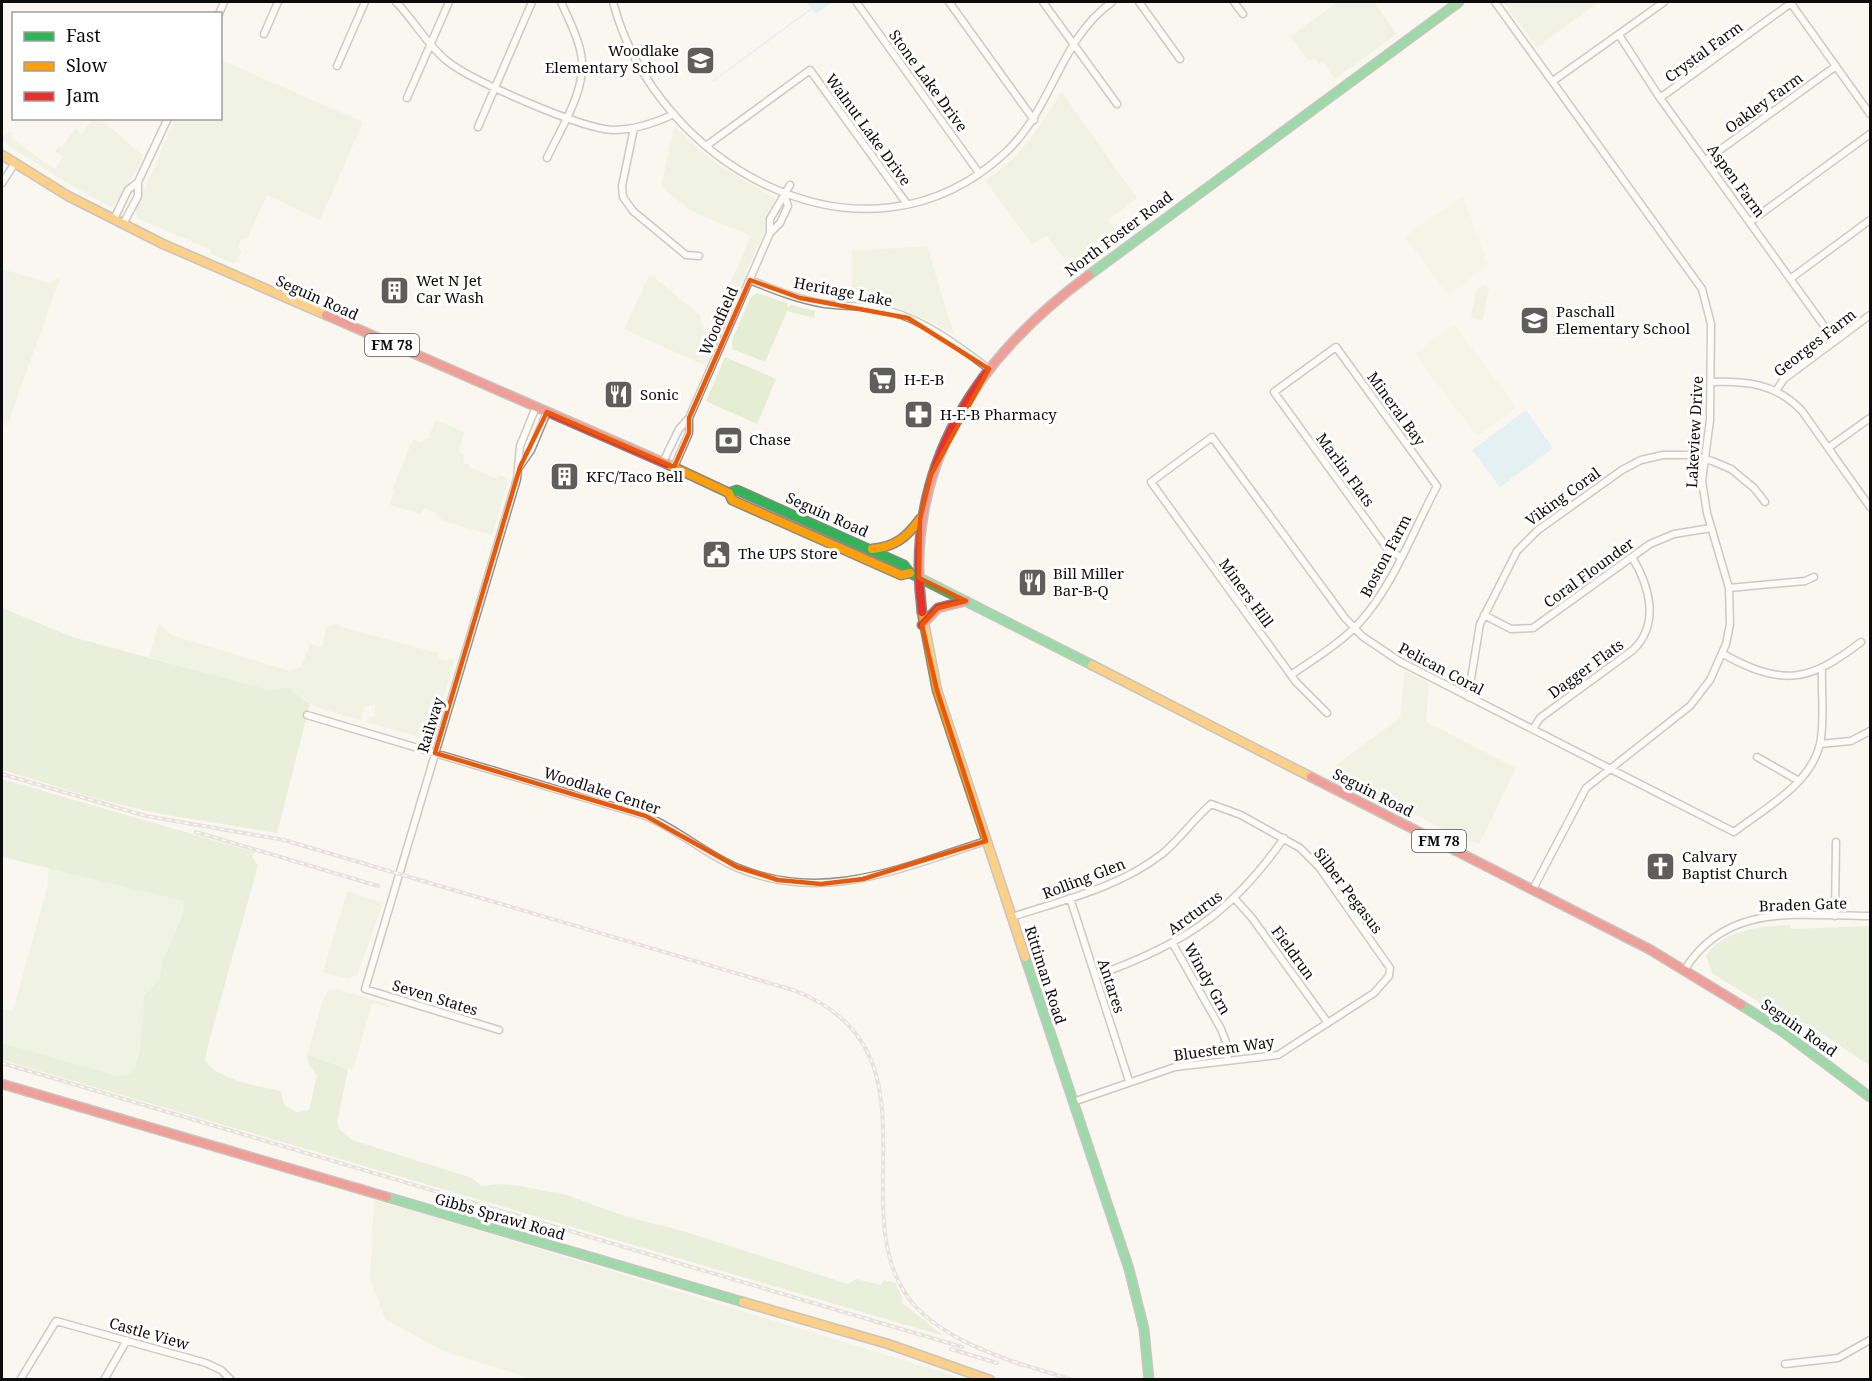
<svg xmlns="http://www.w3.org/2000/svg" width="1872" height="1381" viewBox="0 0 1872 1381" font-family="'Noto Serif',serif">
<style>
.green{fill:#e5edd2}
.forest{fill:#d6e4c0}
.pitch{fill:#edf2db}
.water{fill:#c9e7f1}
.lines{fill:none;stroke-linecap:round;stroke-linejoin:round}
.stream{stroke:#c9e7f1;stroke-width:1.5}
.street-casing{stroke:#93928f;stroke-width:9}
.fast-casing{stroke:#898885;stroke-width:11}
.slow-casing{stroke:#898885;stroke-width:11}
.jam-casing{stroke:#898885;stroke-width:11}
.street{stroke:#fefefd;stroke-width:6}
.fast{stroke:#30b455;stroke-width:8}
.slow{stroke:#ff9f0a;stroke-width:8}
.jam{stroke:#e5322d;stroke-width:8}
.rail-casing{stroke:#d4c6c6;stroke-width:4}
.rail{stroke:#fff;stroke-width:1.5;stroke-dasharray:4.5;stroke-linecap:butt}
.marked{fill:none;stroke:#e8590c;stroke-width:4.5;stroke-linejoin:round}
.labels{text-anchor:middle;stroke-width:6;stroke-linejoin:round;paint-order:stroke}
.shield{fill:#fff;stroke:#555;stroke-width:1.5}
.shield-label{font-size:14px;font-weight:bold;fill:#0c0c0c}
.poi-label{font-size:15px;fill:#0c0c0c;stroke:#fff;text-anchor:start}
.street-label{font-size:15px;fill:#0c0c0c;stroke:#fff}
</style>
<rect width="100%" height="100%" fill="#f9f7f0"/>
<path class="green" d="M1338 2H1374L1397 34 1335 79 1323 61 1319 64 1314 58 1309 61 1290 36Z
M1503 2H1599L1537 47Z
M221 60 363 122 320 220 267 195 247 239 241 240 238 248 242 251 237 262 233 263 211 254V250L137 218 135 210 175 119 220 118Z
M1061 91 1137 198 1108 220 1122 236 1073 270 1046 235 1032 245 985 180C1019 160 1042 125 1061 91Z
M93 119H101L142 155 141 161 121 197 111 207 67 183 5 143 2 138 7 132 13 133 11 138 55 169 63 157 55 151 58 147H62L75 128 81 134Z
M674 126 711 160 775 199 765 220V230L719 333 712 324 751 236 691 211 661 187Z
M927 246 954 335C922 315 890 303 852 299V251Z
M2 269 50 283 61 276 6 428 2 418Z
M650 274 700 315C701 326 706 338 715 343L706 366 624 329Z
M1483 284 1489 288 1483 319 1479 321 1471 317 1476 291Z
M757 293 787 303 788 308 790 305 815 311 814 318 787 311 765 362 732 349V340L751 297Z
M725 357 776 379 757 424 706 401Z
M436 420 464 432 459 452 464 454 463 462 467 464 469 461V467L497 479 499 475 507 478V485L492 535 443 521 435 513 425 508 420 514 390 505 394 492 392 490 413 439 419 442 428 438Z
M159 623 171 635 290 671 301 667 310 644 322 647 327 627 335 623 345 628 438 653V658L447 661 450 658 455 659 433 733 423 738 366 722 369 717 375 716V703L364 708 362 721 316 707 288 687 269 691 149 657Z
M1405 671 1429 683 1426 722 1516 768 1479 844 1452 834 1334 771 1336 765 1400 718Z
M49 868 184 900 182 916 163 960 159 980 144 995C141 1023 145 1049 131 1074L117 1076 2 1043V1009L13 1011 47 888Z
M347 891 383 903 357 975 348 979 323 972Z
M337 989 391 1005 390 1007 372 1003 353 1070 307 1055 324 997 329 990Z
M374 1200 418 1212 965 1379H533L443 1351 385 1319 370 1278Z"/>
<path class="forest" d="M2 608 72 637 269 690 288 687 310 704 277 833 161 814 97 799 2 770Z
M2 779 254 852 252 857 258 865 208 1045 205 1060C215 1079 261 1087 281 1091L284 1105 296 1112 309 1110 317 1075 309 1065 307 1055 348 1069 337 1122 340 1130 352 1140 472 1178 481 1186 499 1184 520 1186 567 1195 624 1216 683 1231 848 1284 856 1279 881 1285 884 1280 895 1283 902 1297V1303L944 1336 2 1060V1043L117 1076 131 1074C145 1049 141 1023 144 995L159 980 163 960 182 916 184 901 2 857Z
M1790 925 1791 929 1870 926V1066L1808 1024 1792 1023 1712 973 1706 956C1722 930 1763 926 1790 925Z"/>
<path class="pitch" d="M1463 196 1488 265 1448 295 1405 237Z
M1454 324 1516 407 1477 436 1415 354Z"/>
<path class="water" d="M809 2H833L816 14 807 3Z
M1526 410 1553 448 1500 487 1472 450Z"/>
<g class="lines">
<path class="stream" d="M713 81 811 9"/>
<defs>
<path id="street" d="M396 2C414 20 426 44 447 61 472 81 580 128 612 130 634 130 655 123 674 114
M613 2C656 166 865 284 1006 152 1053 108 1059 40 1112 2
M949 2 1034 120
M1043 2 1117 104
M1139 2 1180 59
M1234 2 1243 14
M1495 2 1702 289 1711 324 1710 420 1702 481 1707 513 1729 588 1730 624 1726 644 1710 680 1690 706 1586 788 1533 889
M1790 2 1870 114
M857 3 979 173
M219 14 224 2
M264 34 278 2
M1619 35 1660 98 1835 341
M337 66 365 2
M1553 81 1664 2
M407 98 449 2
M1660 98 1791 3
M478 127 532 2
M634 128 622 186 623 197 633 211 686 255 699 256
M706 146 810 70 907 204
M547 158C561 128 588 88 581 54 578 36 568 18 561 2
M1706 160 1836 66
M2 183 15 163
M114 219 128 190 138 182 168 118
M1751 221 1870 134
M123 224 138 196V182
M770 233V219L790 185
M1790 279 1870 220
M750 280C774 290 799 300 825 304 846 307 868 305 889 311 928 322 958 346 989 369
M1711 382C1746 381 1776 383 1802 411L1870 507
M1776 391 1784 379 1870 315
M1828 448 1870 418
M663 462 679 429 689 418 770 233 780 223 788 206 785 197
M520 466 531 450 547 412
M674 467 689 433V419
M1729 588 1805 581 1814 577
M1484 615 1511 629 1533 628 1650 544 1674 534 1711 528
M1723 654C1783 687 1809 682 1861 642
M1291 675C1314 659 1341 643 1360 622 1393 586 1414 529 1437 486L1336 347 1274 392 1387 548 1400 557
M1468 697 1480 624 1517 551 1538 530 1622 470 1641 460 1663 455H1689L1712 461 1731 469 1754 488 1765 502
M1327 713 1296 682 1151 482 1212 437 1345 618 1362 636 1399 661 1734 832C1765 808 1810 785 1820 744 1825 721 1821 694 1822 670
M307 715 646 816C679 830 705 854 738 868 825 904 903 867 986 841
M1533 729 1540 718 1633 650C1660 624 1650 587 1632 557
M1820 744 1851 741 1870 731
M1757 757 1799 781
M1070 898 1129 1081
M1235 899 1252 918 1328 1023
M1835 916 1836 842
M1012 917C1063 900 1118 888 1162 854 1180 839 1193 820 1211 804L1241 815 1300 848 1319 867 1390 968 1389 976 1374 993 1278 1055 1175 1067 1073 1102
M1173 944 1221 1029 1226 1042 1228 1061
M1685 969C1728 901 1800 916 1870 916
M1095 976C1182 945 1231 914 1284 838
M499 1030 365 989 517 479 520 446 536 407
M1785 1364 1838 1358 1870 1340
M20 1380 56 1321 206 1363 221 1370 231 1380
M104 1380 127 1340"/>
<path id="fast" d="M1089 275 1459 2
M729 493 737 490 904 565 910 573 1092 665
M1025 957 1129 1269 1144 1329 1149 1380
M1741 1005 1779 1029 1870 1097
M387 1197 743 1302"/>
<path id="slow" d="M2 155 68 196 163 244 326 315
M667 464 729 493 732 500 901 575 910 573
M872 549C895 547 907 537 920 519
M922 612 937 690 1025 957
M1092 665 1311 777
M743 1302 888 1344 990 1380"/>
<path id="jam" d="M326 315 667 464
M922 612C903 467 976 358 1089 275
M922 625 938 608 966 601
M1311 777 1649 949 1741 1005
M2 1084 387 1197"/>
</defs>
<use href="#street" class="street-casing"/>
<use href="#fast" class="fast-casing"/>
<use href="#slow" class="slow-casing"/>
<use href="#jam" class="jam-casing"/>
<use href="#street" class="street"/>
<use href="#fast" class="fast"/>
<use href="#slow" class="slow"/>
<use href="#jam" class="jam"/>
<defs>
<path id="rail" d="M2 774 146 816 284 840 793 990C951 1050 835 1216 915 1306 943 1336 984 1351 1022 1365
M196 832 378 886
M2 1063 962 1347
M951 1349 997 1363
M1014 1362 1073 1380"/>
</defs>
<use href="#rail" class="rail-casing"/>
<use href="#rail" class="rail"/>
</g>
<path d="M0 0H1872V1381H0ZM750 280 800 298 908 318 989 369 931 475 920 519 919 578 966 601 938 608 922 625 937 690 986 841 863 879 821 884 778 880 737 867 646 816 435 753 520 467 547 412 674 467 689 433V418Z" fill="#f9f7f0" fill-opacity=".55" fill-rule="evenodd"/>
<path class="marked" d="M750 280 800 298 908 318 989 369 931 475 920 519 919 578 966 601 938 608 922 625 937 690 986 841 863 879 821 884 778 880 737 867 646 816 435 753 520 467 547 412 674 467 689 433V418Z"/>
<defs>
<symbol id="school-square" viewBox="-11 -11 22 22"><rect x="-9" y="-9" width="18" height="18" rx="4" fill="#5f5e5c" stroke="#fff"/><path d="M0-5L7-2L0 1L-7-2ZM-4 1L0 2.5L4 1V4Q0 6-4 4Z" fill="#fff"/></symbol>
<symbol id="building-square" viewBox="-11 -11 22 22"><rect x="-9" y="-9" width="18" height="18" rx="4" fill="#5f5e5c" stroke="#fff"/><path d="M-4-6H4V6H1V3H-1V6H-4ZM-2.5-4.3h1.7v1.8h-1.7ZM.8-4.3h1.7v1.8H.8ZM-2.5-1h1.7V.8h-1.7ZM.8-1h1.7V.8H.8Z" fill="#fff"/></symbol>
<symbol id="supermarket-square" viewBox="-11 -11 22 22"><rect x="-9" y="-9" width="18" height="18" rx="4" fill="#5f5e5c" stroke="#fff"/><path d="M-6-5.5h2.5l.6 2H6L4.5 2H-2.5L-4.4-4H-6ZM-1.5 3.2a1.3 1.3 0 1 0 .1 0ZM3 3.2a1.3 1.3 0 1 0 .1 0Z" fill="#fff"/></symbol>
<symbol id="restaurant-square" viewBox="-11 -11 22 22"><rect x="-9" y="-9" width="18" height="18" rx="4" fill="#5f5e5c" stroke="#fff"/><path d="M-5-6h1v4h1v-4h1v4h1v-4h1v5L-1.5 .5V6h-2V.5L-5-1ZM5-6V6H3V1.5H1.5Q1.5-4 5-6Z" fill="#fff"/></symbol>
<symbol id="pharmacy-square" viewBox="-11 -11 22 22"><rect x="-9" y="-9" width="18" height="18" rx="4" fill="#5f5e5c" stroke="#fff"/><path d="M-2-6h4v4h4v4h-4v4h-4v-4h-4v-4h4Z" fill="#fff"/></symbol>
<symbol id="bank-square" viewBox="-11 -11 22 22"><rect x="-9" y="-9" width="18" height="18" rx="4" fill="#5f5e5c" stroke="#fff"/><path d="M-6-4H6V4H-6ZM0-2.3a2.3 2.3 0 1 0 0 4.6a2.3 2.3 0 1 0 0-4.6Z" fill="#fff"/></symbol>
<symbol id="civic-square" viewBox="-11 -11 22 22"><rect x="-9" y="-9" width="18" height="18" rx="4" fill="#5f5e5c" stroke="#fff"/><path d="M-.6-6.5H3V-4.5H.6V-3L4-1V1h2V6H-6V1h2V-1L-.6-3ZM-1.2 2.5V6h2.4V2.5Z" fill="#fff"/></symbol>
<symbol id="church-square" viewBox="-11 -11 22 22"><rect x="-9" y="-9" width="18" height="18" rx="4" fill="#5f5e5c" stroke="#fff"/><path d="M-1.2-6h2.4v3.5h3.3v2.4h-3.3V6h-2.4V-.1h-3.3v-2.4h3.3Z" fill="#fff"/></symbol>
</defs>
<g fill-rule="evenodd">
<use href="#school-square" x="684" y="44" width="33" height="33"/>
<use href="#building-square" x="378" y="274" width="33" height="33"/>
<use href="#school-square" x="1518" y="304" width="33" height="33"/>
<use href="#supermarket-square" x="866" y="364" width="33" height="33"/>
<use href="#restaurant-square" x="602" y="378" width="33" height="33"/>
<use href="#pharmacy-square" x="902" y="398" width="33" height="33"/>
<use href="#bank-square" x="712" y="424" width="33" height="33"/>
<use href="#building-square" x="548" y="460" width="33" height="33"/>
<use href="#civic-square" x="700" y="538" width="33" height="33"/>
<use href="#restaurant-square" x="1016" y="566" width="33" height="33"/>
<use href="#church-square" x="1644" y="850" width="33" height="33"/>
</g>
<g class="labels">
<g class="shield">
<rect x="365" y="334" width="54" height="22" rx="4.5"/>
<rect x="1412" y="830" width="54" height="22" rx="4.5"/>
</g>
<g class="shield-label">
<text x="392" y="350">FM 78</text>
<text x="1439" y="846">FM 78</text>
</g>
<g class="poi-label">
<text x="679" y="56" text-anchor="end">Woodlake<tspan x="679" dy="17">Elementary School</tspan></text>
<text x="416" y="286">Wet N Jet<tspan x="416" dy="17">Car Wash</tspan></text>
<text x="1556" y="317">Paschall<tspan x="1556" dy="17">Elementary School</tspan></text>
<text x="904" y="385">H-E-B</text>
<text x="640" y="400">Sonic</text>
<text x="940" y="420">H-E-B Pharmacy</text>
<text x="749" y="445">Chase</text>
<text x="586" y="482">KFC/Taco Bell</text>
<text x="738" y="559">The UPS Store</text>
<text x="1053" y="579">Bill Miller<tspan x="1053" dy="17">Bar-B-Q</tspan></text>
<text x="1682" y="862">Calvary<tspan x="1682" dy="17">Baptist Church</tspan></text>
</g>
<g class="street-label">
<text transform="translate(1704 52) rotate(-36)" y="5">Crystal Farm</text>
<text transform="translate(928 81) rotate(54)" y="5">Stone Lake Drive</text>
<text transform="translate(1764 103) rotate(-36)" y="5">Oakley Farm</text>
<text transform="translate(868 130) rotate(54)" y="5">Walnut Lake Drive</text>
<text transform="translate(1736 181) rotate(54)" y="5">Aspen Farm</text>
<text transform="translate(1119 234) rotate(-37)" y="5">North Foster Road</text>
<text transform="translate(843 292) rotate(11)" y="5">Heritage Lake</text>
<text transform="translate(317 298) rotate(24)" y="5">Seguin Road</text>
<text transform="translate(719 321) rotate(-66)" y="5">Woodfield</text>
<text transform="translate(1815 343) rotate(-38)" y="5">Georges Farm</text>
<text transform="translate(1396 409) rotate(54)" y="5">Mineral Bay</text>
<text transform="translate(1695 432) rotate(-87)" y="5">Lakeview Drive</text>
<text transform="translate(1345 470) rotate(54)" y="5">Marlin Flats</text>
<text transform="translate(1563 497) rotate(-36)" y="5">Viking Coral</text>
<text transform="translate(827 515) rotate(24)" y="5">Seguin Road</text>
<text transform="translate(1386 556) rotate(-62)" y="5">Boston Farm</text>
<text transform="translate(1589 573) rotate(-36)" y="5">Coral Flounder</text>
<text transform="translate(1246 593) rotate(54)" y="5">Miners Hill</text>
<text transform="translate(1441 669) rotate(28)" y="5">Pelican Coral</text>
<text transform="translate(1586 669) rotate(-36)" y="5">Dagger Flats</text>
<text transform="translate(431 725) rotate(-73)" y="5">Railway</text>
<text transform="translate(602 791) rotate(18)" y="5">Woodlake Center</text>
<text transform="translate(1373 793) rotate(27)" y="5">Seguin Road</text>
<text transform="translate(1084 879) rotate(-21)" y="5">Rolling Glen</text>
<text transform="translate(1348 891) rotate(53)" y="5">Silber Pegasus</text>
<text transform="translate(1803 905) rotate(-2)" y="5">Braden Gate</text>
<text transform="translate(1195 913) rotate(-36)" y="5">Arcturus</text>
<text transform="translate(1293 953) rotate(54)" y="5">Fieldrun</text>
<text transform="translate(1045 975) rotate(72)" y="5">Rittiman Road</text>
<text transform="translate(1207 979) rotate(61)" y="5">Windy Grn</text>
<text transform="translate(1111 986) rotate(72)" y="5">Antares</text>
<text transform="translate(435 998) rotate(17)" y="5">Seven States</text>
<text transform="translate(1799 1028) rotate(35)" y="5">Seguin Road</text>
<text transform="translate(1224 1049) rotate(-8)" y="5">Bluestem Way</text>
<text transform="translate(500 1217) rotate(16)" y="5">Gibbs Sprawl Road</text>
<text transform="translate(149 1334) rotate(16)" y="5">Castle View</text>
</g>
</g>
<rect width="1872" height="1381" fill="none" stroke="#0c0c0c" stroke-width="6"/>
<rect x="12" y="12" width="210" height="108" fill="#ffffff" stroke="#9e9e9e" stroke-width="1.5"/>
<rect x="24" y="32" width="30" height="9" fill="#30b455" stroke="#9e9e9e" stroke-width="1.5"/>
<text x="66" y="42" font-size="18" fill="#0c0c0c">Fast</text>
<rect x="24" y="62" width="30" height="9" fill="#ff9f0a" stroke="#9e9e9e" stroke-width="1.5"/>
<text x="66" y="72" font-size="18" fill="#0c0c0c">Slow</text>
<rect x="24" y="92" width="30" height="9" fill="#e5322d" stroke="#9e9e9e" stroke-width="1.5"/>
<text x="66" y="102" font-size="18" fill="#0c0c0c">Jam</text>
</svg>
